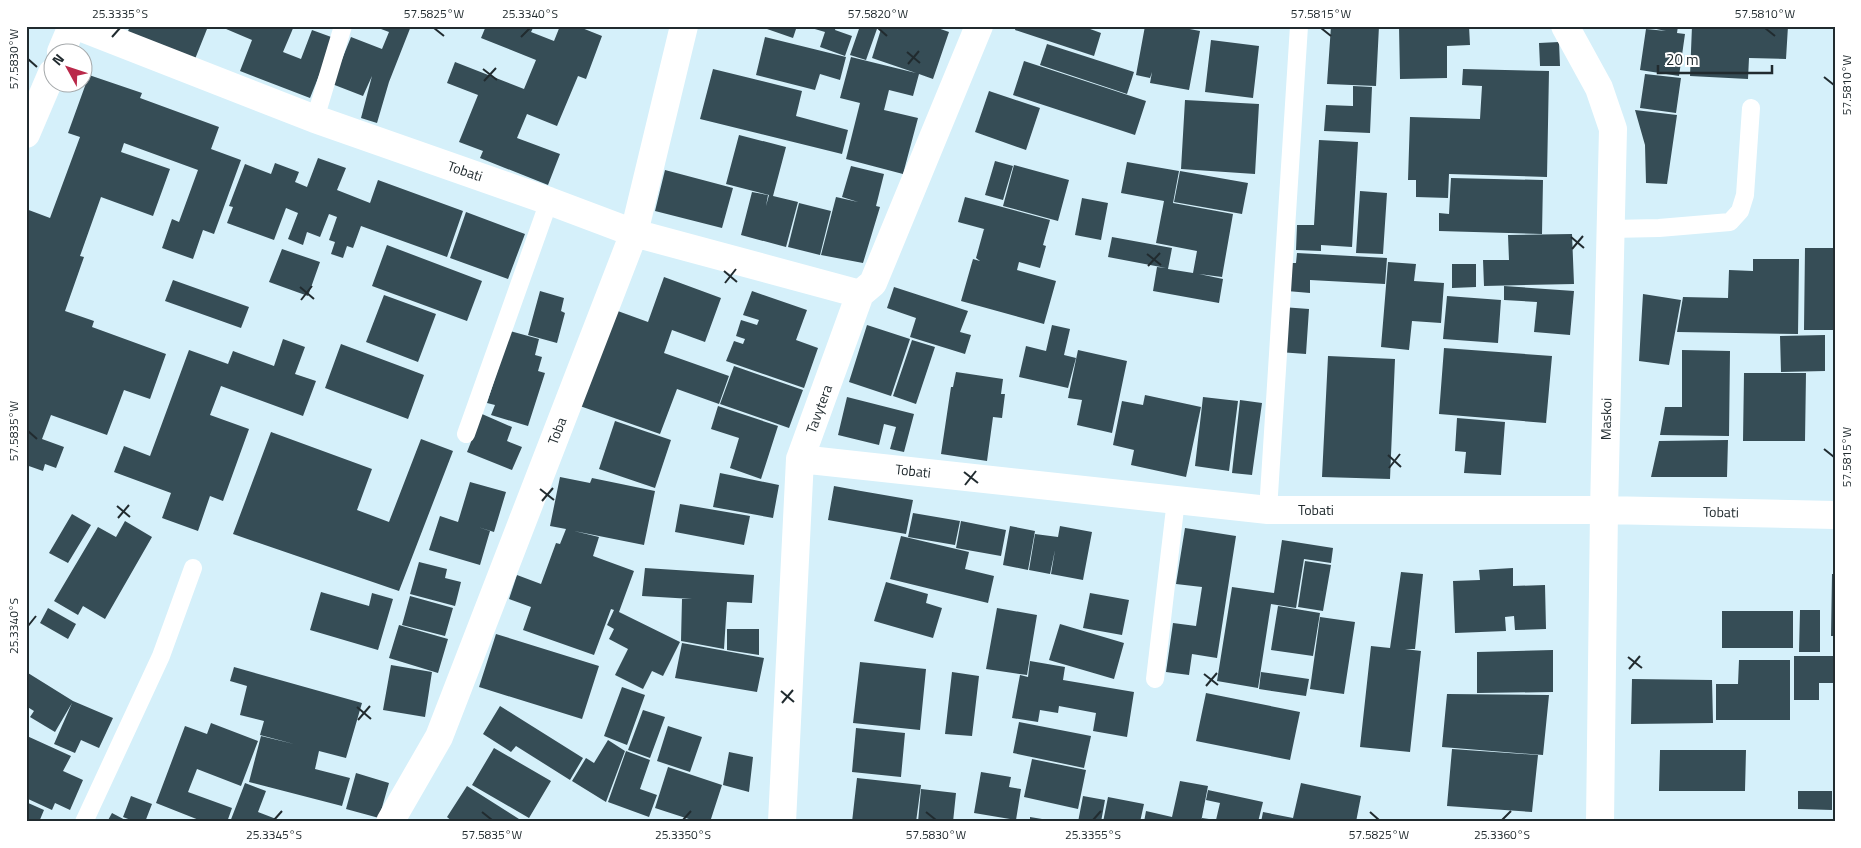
<svg xmlns="http://www.w3.org/2000/svg" width="1861" height="848" viewBox="0 0 1861 848" font-family="'Titillium Web',sans-serif">
<style>
.building{fill:#364d56}
.lines{fill:none;stroke-linecap:round;stroke-linejoin:round}
.lane{stroke:#fff;stroke-width:18}
.street{stroke:#fff;stroke-width:28}
.secondary{stroke:#fff;stroke-width:28}
.ticks{fill:none;stroke:#212b2f;stroke-width:2}
.labels{text-anchor:middle;stroke-width:5;stroke-linejoin:round;paint-order:stroke}
.street-label{font-size:14px;fill:#212b2f;stroke:#fff}
.neatline{fill:none;stroke:#212b2f;stroke-width:2}
.ticks-label{font-size:12px;text-anchor:middle;fill:#212b2f}
</style>
<rect width="100%" height="100%" fill="#d5f0fa"/>
<path class="building" d="M130 26H201L207 29 191 69 124 42Z
M219 26H294L283 52 301 59 312 30 334 38 310 98 240 71 252 40Z
M373 26H411L389 82 377 123 361 118 372 76 363 96 332 84 351 37 382 49 389 32Z
M486 26H534L531 32 554 41 560 26H577L602 36 586 79 578 76 557 126 527 114 517 138 560 154 548 185 480 158 483 151 459 142 478 95 447 83 455 62 524 89 536 60 481 38Z
M758 26H797L793 38Z
M836 26 835 30 852 36 845 56 820 47 825 32 808 27Z
M860 26H878L866 60 850 55Z
M882 26H932L949 32 933 79 919 74 913 96 889 90 884 110 918 118 903 174 846 159 860 103 840 98 851 57 916 73 872 58Z
M1016 26H1082L1101 33 1094 56 1015 30Z
M1145 26H1174L1200 31 1189 90 1150 83 1152 72 1150 78 1136 75Z
M1331 26H1379L1376 86 1327 84Z
M1399 26H1469L1470 45 1447 46V78L1400 79Z
M1642 26H1678L1677 33 1685 34 1679 76 1640 70 1646 29 1666 31Z
M1692 26H1788L1786 59 1749 58 1748 79 1690 76Z
M765 37 846 57 840 80 820 74 815 90 756 75Z
M1211 40 1259 46 1253 98 1205 92Z
M1559 42 1560 66H1540L1539 43Z
M1047 44 1134 72 1127 94 1040 65Z
M1024 61 1146 101 1135 135 1013 95Z
M713 69 802 91 796 116 848 130 842 154 700 119Z
M1463 69 1549 71 1547 177 1449 174 1448 198 1416 197V180H1408L1410 117 1480 119 1482 86 1462 85Z
M1645 74 1681 78 1676 113 1640 108Z
M89 75 142 93 140 98 219 127 211 149 241 160 214 234 203 230 193 259 162 248 172 219 179 222 198 170 124 143 121 152 170 169 153 216 101 197 80 256 84 257 65 311 94 321 92 327 166 354 150 399 124 390 107 435 51 415 42 439 64 447 56 468 45 464 43 471 26 465 28 237 26 209 50 218 80 137 68 133Z
M1353 86 1372 87 1370 133 1324 131 1326 105 1353 106Z
M989 91 1040 108 1026 150 975 132Z
M1185 100 1259 104 1255 174 1181 169Z
M1635 110 1677 115 1667 184 1646 183 1645 145Z
M739 135 786 147 773 196 798 202 786 247 741 235 752 192 768 195 766 206 769 195 726 184Z
M1319 140 1358 142 1352 247 1321 245V251L1296 250 1297 225H1314Z
M318 158 346 168 337 190 370 203 378 180 463 211 447 257 361 226 353 248 347 246 343 258 331 254 335 242 329 240 337 217 329 214 320 237 307 232 303 245 288 239 298 213 286 208 274 240 227 223 233 207 229 206 245 164 271 174 275 163 299 172 295 182 307 187Z
M995 161 1013 166 1003 200 985 195Z
M1127 162 1179 171 1173 203 1233 214 1222 277 1199 274 1223 279 1219 303 1153 291 1157 267 1166 268 1108 257 1112 237 1172 248 1168 269 1193 273 1197 251 1156 243 1164 201 1121 193Z
M1014 165 1069 180 1058 221 1003 206Z
M851 166 884 174 876 206 880 207 863 263 821 255 836 197 858 202 842 197Z
M665 170 733 188 722 228 655 211Z
M1180 171 1248 183 1242 214 1174 202Z
M1451 178 1543 180 1542 234 1439 231V213L1449 214Z
M1360 191 1387 193 1383 254 1356 253Z
M965 197 1050 220 1043 245 1046 246 1040 268 1019 262 1017 270 1056 281 1044 324 961 301 973 259 980 261 976 258 984 229 1010 236 958 222Z
M1082 198 1108 203 1101 240 1075 235Z
M799 203 831 211 820 255 788 247Z
M466 212 525 234 508 279 450 258Z
M1572 234 1574 284 1484 286 1483 260H1509L1508 235Z
M387 245 482 281 467 321 372 286Z
M1805 248H1835V330H1804Z
M282 249 320 262 308 296 269 282Z
M1297 253 1387 258 1385 284 1310 280V293L1287 291 1289 263H1296Z
M1753 259H1799L1798 334 1677 332 1683 297 1728 298 1729 270 1753 271Z
M1388 262 1416 264 1414 281 1444 283 1441 323 1412 321 1409 350 1381 347Z
M1452 264H1476V287L1452 288Z
M664 277 721 298 705 342 672 330 664 353 729 376 719 404 677 389 660 434 577 405 615 310 648 322Z
M173 280 249 307 241 328 165 301Z
M1504 286 1574 291 1570 335 1534 332 1537 302 1504 300Z
M894 287 968 311 960 332 971 335 965 354 910 337 916 318 887 308Z
M540 291 564 298 561 311 565 313 557 343 528 335Z
M752 291 807 310 796 340 818 348 804 388 726 361 734 341 743 344 745 339 736 336 741 320 757 325 759 320 743 315Z
M1643 294 1681 300 1669 365 1639 361Z
M384 295 436 314 418 362 366 342Z
M1447 296 1501 300 1498 343 1443 339Z
M1282 307 1309 309 1306 354 1279 352Z
M867 325 910 339 891 396 849 382Z
M1052 325 1070 329 1064 355 1076 358 1068 388 1019 377 1026 346 1046 351Z
M510 331 539 339 535 355 542 357 538 371 545 373 528 426 491 415 495 405 487 403Z
M1825 335V371L1781 372 1780 336Z
M283 339 305 347 295 374 316 381 303 416 221 386 210 415 249 429 223 501 210 496 198 531 162 518 171 493 114 472 124 446 150 456 189 350 228 364 233 351 274 366Z
M912 340 935 347 916 404 893 396Z
M341 344 424 375 408 419 325 388Z
M1444 348 1552 356 1546 423 1439 414Z
M1078 350 1127 361 1112 433 1077 425 1082 400 1068 398Z
M1682 350 1730 351 1729 436 1660 435 1665 407H1682Z
M1328 356 1395 359 1390 479 1322 477Z
M734 366 803 390 789 428 720 404Z
M956 372 1003 379 1001 394H1005L1002 418 993 417 987 461 941 454 951 387H953Z
M1744 373H1806L1805 441H1743Z
M1145 395 1201 407 1186 477 1131 465 1134 450 1113 445 1122 401 1143 405Z
M847 397 914 414 904 452 890 449 896 427 884 424 879 445 838 435Z
M1203 397 1238 401 1229 471 1195 466Z
M1240 400 1262 403 1252 475 1232 473Z
M718 406 778 426 761 479 730 468 739 438 711 429Z
M482 414 512 427 507 441 522 447 512 470 467 452Z
M1457 418 1505 422 1501 475 1464 473 1466 452 1455 451Z
M615 421 671 440 655 488 599 469Z
M271 432 372 469 357 510 389 522 421 439 453 451 399 591 233 534Z
M1728 440 1727 477H1651L1659 441Z
M720 473 779 485 773 518 713 507Z
M560 477 590 483 592 478 655 491 644 545 574 531 599 537 593 556 634 571 619 612 680 642 663 676 652 671 643 689 615 675 628 649 609 639 614 629 607 625 614 610 611 609 594 655 523 630 531 607 509 599 517 575 541 584 556 543 560 544 566 529 550 526Z
M470 482 506 492 494 532 478 527 490 531 480 565 429 550 440 516 458 522Z
M834 486 861 491 859 506 861 491 913 500 906 534 828 520Z
M680 504 750 516 744 545 675 532Z
M913 513 960 521 955 545 908 537Z
M72 514 91 525 68 563 49 553Z
M125 521 152 537 105 619 83 606 78 615 54 601 98 527 116 537Z
M961 521 1006 530 1001 556 956 548Z
M1010 526 1035 531 1028 570 1003 565Z
M1060 526 1092 532 1083 580 1051 574 1055 550 1050 574 1029 570 1035 534 1058 537Z
M1185 528 1236 536 1217 658 1192 654 1189 675 1166 672 1173 623 1196 626 1202 587 1176 584Z
M901 536 969 552 965 569 994 576 988 603 890 579Z
M1282 540 1333 548 1331 563 1304 559 1296 608 1271 604 1258 688 1217 681 1232 587 1274 593Z
M1305 561 1331 565 1323 611 1298 607Z
M419 562 447 569 445 578 461 582 455 606 410 594Z
M645 568 754 575 752 603 727 602 724 649 681 641 682 599H692L642 596Z
M1513 568V586L1545 585 1546 629 1515 630 1514 616 1505 617 1506 631 1455 633 1453 581 1480 580 1479 570Z
M1401 572 1423 574 1415 649H1405L1421 651 1410 752 1360 747 1371 646 1390 648Z
M1832 574H1835V636H1831Z
M886 582 928 594 926 603 942 608 933 638 874 621Z
M321 592 369 606 372 593 393 599 378 650 310 630Z
M1090 593 1129 600 1122 635 1083 628Z
M410 596 453 608 445 636 402 625Z
M1278 606 1320 613 1313 656 1271 650Z
M48 608 76 624 68 639 40 623Z
M997 608 1037 615 1027 675 986 669Z
M1800 610H1820V652H1799Z
M1722 611H1793V648H1722Z
M1320 617 1355 622 1344 694 1310 689Z
M1060 624 1124 643 1114 679 1049 660Z
M399 625 448 639 438 673 389 658Z
M727 629H759V655L727 650Z
M496 634 599 666 582 719 479 687Z
M682 643 764 658 757 692 675 678Z
M1553 650V692L1477 693V652Z
M1794 656H1833V683H1819V700H1794Z
M1739 660H1790V720H1716V684H1738Z
M1030 661 1065 667 1063 680 1134 692 1127 737 1093 731 1096 713 1059 706 1058 713 1040 710 1038 722 1012 718 1020 675 1028 677Z
M860 662 926 669 920 730 853 723Z
M391 665 432 672 425 717 383 710Z
M234 667 362 703 346 758 319 751 315 769 350 778 342 806 249 782 261 736 294 744 260 735 264 721 240 715 247 686 230 681Z
M952 672 979 676 972 736 945 734Z
M1261 672 1309 679 1306 696 1259 689Z
M28 673 73 701 113 718 99 748 81 740 75 753 54 744 72 703 55 732 30 717 34 711 26 706V676Z
M1632 679 1712 680 1713 723 1631 724Z
M622 687 645 695 627 745 604 736Z
M1206 693 1300 712 1290 760 1196 741Z
M1447 694 1549 695 1543 755 1442 747Z
M500 706 583 758 570 780 516 746 511 752 483 734Z
M643 710 665 717 650 758 628 750Z
M1019 722 1091 736 1084 768 1013 753Z
M211 723 258 741 241 786 197 769 188 792 232 808 227 822H204L156 803 185 726 207 734Z
M668 726 702 737 690 772 657 761Z
M856 728 905 733 901 777 852 772Z
M27 736 71 756 63 771 83 780 70 810 55 803 52 810 26 798Z
M608 740 625 751 606 802 572 781 586 758 594 763Z
M494 748 551 781 529 818 472 785Z
M1452 749 1538 755 1532 812 1447 806Z
M1660 750H1746L1745 791H1659Z
M626 751 650 760 640 789 657 795 649 817 608 802Z
M729 752 753 757 749 792 723 785Z
M1032 759 1086 770 1078 809 1024 797Z
M668 767 722 785 710 822H698L655 808Z
M981 772 1011 777 1009 787 1021 789 1016 820 974 813Z
M356 773 389 783 379 818 346 809Z
M857 778 921 785 916 822H852Z
M1180 781 1208 786 1201 822H1144L1146 811 1172 817Z
M245 783 266 791 258 812 284 822H230Z
M1301 783 1361 796 1356 822H1312L1302 819 1301 822H1261L1263 812 1293 818Z
M467 786 519 819 517 822H453L447 817Z
M921 789 956 793 953 822H918Z
M1208 790 1263 802 1258 822H1201L1202 818 1216 820 1220 803 1206 800Z
M1798 791H1832V810L1798 809Z
M131 796 152 804 145 822H136L123 817Z
M1083 796 1105 800 1101 822H1078Z
M1108 797 1144 804 1140 822H1103Z
M26 802 44 810 39 822H26Z
M112 813 129 822H107Z
M1030 817 1054 821V822H1030Z
M1786 819H1835V822H1786Z"/>
<g class="lines">
<path class="lane" d="M315 119 343 26
M1610 229 1659 228 1730 222 1740 211 1745 195 1751 108
M466 434 549 201
M1268 510 1299 26
M1155 679 1176 500
M84 822 161 656 193 568"/>
<path class="street" d="M77 26 315 119 549 201 634 233 860 294
M1565 26 1599 88 1613 129 1604 510 1600 822
M800 459 1268 510H1604L1835 515
M390 822 439 737 634 233 684 26
M782 822 800 459 860 294 873 283 979 26"/>
<path class="secondary" d="M61 52 72 26
M26 134 52 73"/>
</g>
<path class="ticks" d="M434 28 444 36M878 28 887 36M1321 28 1331 36M1765 28 1775 36M112 37 120 28M521 37 530 28M907 52 920 63M28 59 37 67M908 64 919 51M483 69 497 80M1824 77 1834 85M484 81 496 68M1571 237 1584 248M1572 249 1583 236M1147 254 1161 265M1148 266 1160 253M724 271 737 282M725 283 736 269M300 287 314 299M301 300 312 286M28 431 37 439M1824 449 1834 457M1388 455 1401 467M1389 468 1400 454M964 472 978 483M965 485 976 471M540 489 554 500M542 501 553 488M117 506 130 517M118 518 129 505M28 626 36 616M1628 657 1642 668M1629 669 1640 656M1204 674 1218 685M1206 686 1217 673M781 691 794 702M782 703 793 690M357 707 371 719M358 720 370 706M482 812 492 820M926 812 936 820M1370 812 1379 820M274 820 282 811M683 820 691 811M1093 820 1101 811M1502 820 1511 811"/>
<g class="labels">
<g class="street-label">
<text transform="translate(465 171) rotate(19)" y="5">Tobati</text>
<text transform="translate(819 409) rotate(-70)" y="5">Tavytera</text>
<text transform="translate(1606 419) rotate(-89)" y="5">Maskoi</text>
<text transform="translate(557 431) rotate(-69)" y="5">Toba</text>
<text transform="translate(913 471) rotate(6)" y="5">Tobati</text>
<text x="1316" y="515">Tobati</text>
<text transform="translate(1721 512) rotate(1)" y="5">Tobati</text>
</g>
</g>
<rect width="1861" height="848" fill="none" stroke="#ffffff" stroke-width="55"/>
<g transform="translate(68 68) rotate(310)"><circle r="24" fill="#ffffff" stroke="#a6aaac"/>
<path d="M0-4L9 19L0 12L-9 19Z" fill="#ba294a"/>
<text y="-8" font-size="14" font-weight="bold" text-anchor="middle" fill="#212b2f">N</text>
</g>
<path d="M1658 65v8h114v-8" fill="none" stroke="#212b2f" stroke-width="2.5"/>
<text x="1666" y="65" font-size="15" fill="#212b2f" stroke="#ffffff" stroke-width="4" paint-order="stroke">20 m</text>
<rect x="28" y="28" width="1806" height="792" class="neatline"/>
<g class="ticks-label">
<text x="120" y="18">25.3335°S</text>
<text x="434" y="18">57.5825°W</text>
<text x="530" y="18">25.3340°S</text>
<text x="878" y="18">57.5820°W</text>
<text x="1321" y="18">57.5815°W</text>
<text x="1765" y="18">57.5810°W</text>
<text transform="translate(14 59) rotate(-90)" y="4">57.5830°W</text>
<text transform="translate(1847 85) rotate(-90)" y="4">57.5810°W</text>
<text transform="translate(14 431) rotate(-90)" y="4">57.5835°W</text>
<text transform="translate(1847 457) rotate(-90)" y="4">57.5815°W</text>
<text transform="translate(14 626) rotate(-90)" y="4">25.3340°S</text>
<text x="274" y="839">25.3345°S</text>
<text x="492" y="839">57.5835°W</text>
<text x="683" y="839">25.3350°S</text>
<text x="936" y="839">57.5830°W</text>
<text x="1093" y="839">25.3355°S</text>
<text x="1379" y="839">57.5825°W</text>
<text x="1502" y="839">25.3360°S</text>
</g>
</svg>
